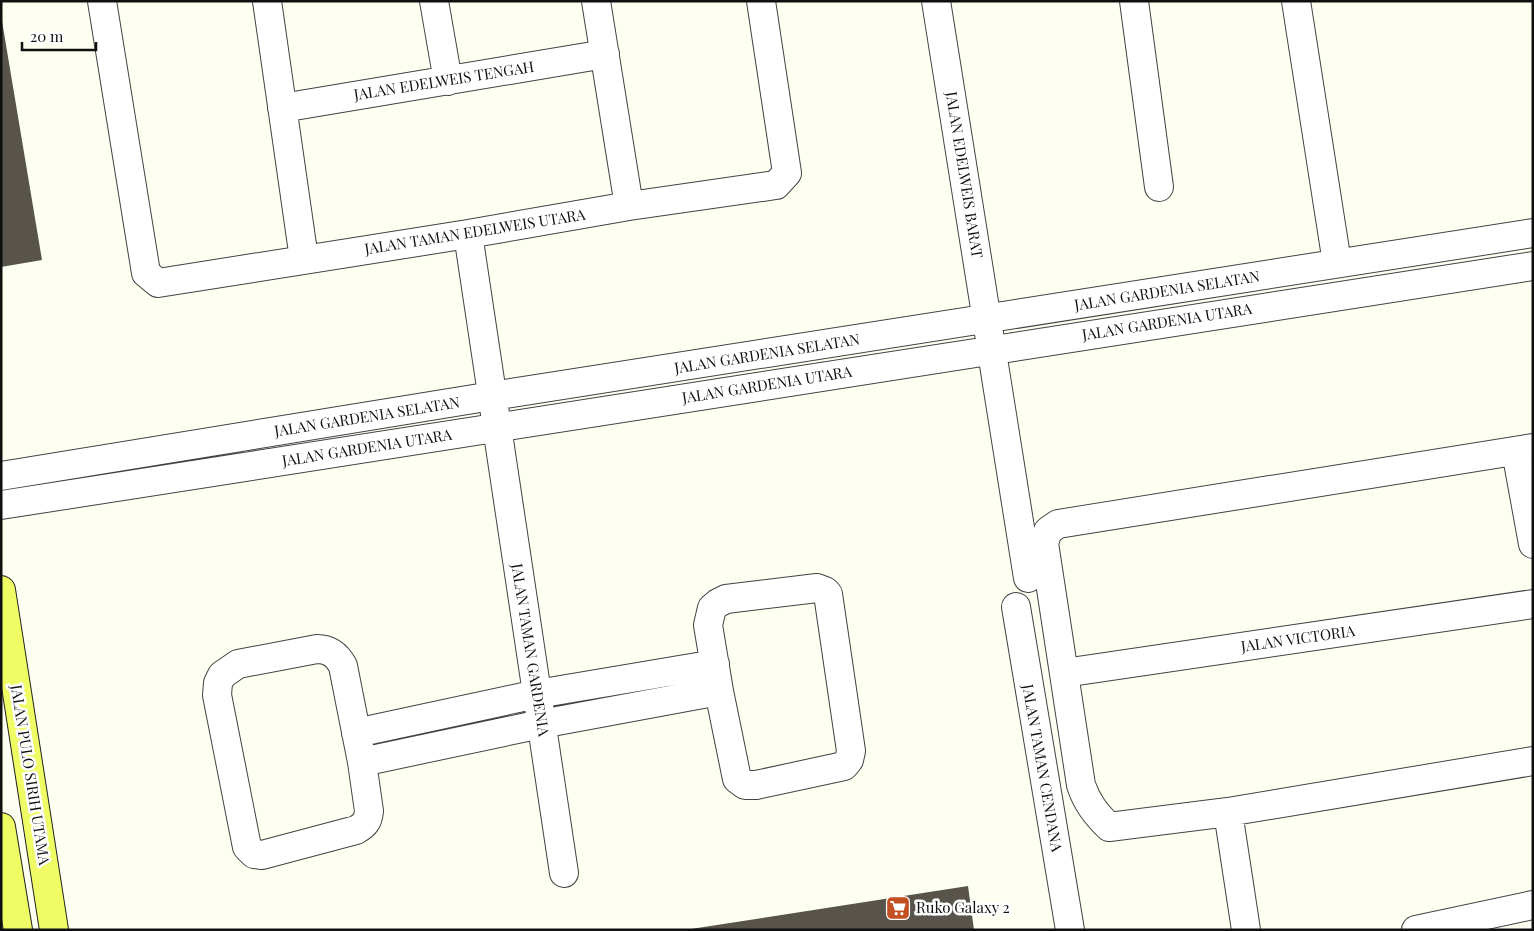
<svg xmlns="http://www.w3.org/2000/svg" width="1534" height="931" viewBox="0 0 1534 931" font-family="'Playfair Display',serif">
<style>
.building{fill:#58544b}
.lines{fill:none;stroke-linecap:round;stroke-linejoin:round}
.minor-casing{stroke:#424242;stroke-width:30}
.major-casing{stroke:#202020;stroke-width:30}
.minor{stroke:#fff;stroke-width:28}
.major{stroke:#effc64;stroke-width:28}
.labels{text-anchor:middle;stroke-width:5;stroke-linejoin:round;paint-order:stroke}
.street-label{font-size:15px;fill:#0f0f0f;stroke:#fff}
.poi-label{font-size:15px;fill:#0f0f0f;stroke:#fff;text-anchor:start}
</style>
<rect width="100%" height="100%" fill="#fdfff1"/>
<path class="building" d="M1 15 42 260 1 267Z
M968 886 974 930H691V929Z"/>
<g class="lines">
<defs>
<path id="minor" d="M102 1 146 273 158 283 468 234 629 206 776 185 787 173 761 1
M267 1 304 259
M434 1 448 81
M596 1 629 206
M936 1 1028 578
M1134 1 1159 187
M1296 1 1337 263
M282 108 605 54
M468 234 564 873
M1533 448 1058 524 1048 531 1044 543 1081 785C1087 803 1096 814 1109 827L1228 812 1533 761
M1516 451 1533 544
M1 476 492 396 1533 233
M1 505 1533 266
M817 588 825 591 828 594 851 751 849 760 844 766 756 785H745L737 779 719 691 708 625 712 608 718 603 726 599Z
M1016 607 1070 930
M317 649C330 649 337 655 343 666L362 762 369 811C368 821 365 825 356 830L262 855 254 854 247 847 217 695 218 683 222 675 238 664Z
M1064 673 1533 604
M356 733 537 694 715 664
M362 762 541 724 719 691
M1228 812 1246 930
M1416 930 1533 905"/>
<path id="major" d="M1 590 54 930
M1 827 18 930"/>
</defs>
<use href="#minor" class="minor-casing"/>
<use href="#major" class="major-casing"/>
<use href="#minor" class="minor"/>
<use href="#major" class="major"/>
</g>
<defs>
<symbol id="supermarket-square" viewBox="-11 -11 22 22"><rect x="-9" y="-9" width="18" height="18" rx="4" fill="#c35022" stroke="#fff"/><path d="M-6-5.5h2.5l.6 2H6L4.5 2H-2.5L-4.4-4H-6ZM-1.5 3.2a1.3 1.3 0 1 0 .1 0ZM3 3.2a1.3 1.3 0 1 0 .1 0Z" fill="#fff"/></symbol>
</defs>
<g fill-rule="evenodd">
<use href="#supermarket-square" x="884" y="894" width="28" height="28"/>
</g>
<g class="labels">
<g class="street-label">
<text transform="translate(444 81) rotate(-9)" y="5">JALAN EDELWEIS TENGAH</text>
<text transform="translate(964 175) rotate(81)" y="5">JALAN EDELWEIS BARAT</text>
<text transform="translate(475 232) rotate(-9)" y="5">JALAN TAMAN EDELWEIS UTARA</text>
<text transform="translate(1167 291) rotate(-9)" y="5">JALAN GARDENIA SELATAN</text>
<text transform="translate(1167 322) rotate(-9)" y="5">JALAN GARDENIA UTARA</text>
<text transform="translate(767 354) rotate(-9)" y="5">JALAN GARDENIA SELATAN</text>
<text transform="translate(767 385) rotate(-9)" y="5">JALAN GARDENIA UTARA</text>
<text transform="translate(367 417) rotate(-9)" y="5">JALAN GARDENIA SELATAN</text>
<text transform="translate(367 448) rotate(-9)" y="5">JALAN GARDENIA UTARA</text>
<text transform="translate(1298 639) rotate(-8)" y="5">JALAN VICTORIA</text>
<text transform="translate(530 650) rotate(81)" y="5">JALAN TAMAN GARDENIA</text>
<text transform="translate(1042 768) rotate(80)" y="5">JALAN TAMAN CENDANA</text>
<text transform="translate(30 775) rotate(81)" y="5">JALAN PULO SIRIH UTAMA</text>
</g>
<g class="poi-label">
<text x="916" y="913">Ruko Galaxy 2</text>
</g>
</g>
<rect width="1534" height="931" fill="none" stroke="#0f0f0f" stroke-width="5"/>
<path d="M22 42v8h74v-8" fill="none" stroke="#0f0f0f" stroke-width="2.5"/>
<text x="30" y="42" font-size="15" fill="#0f0f0f" stroke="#ffffff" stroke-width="4" paint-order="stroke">20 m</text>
</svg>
